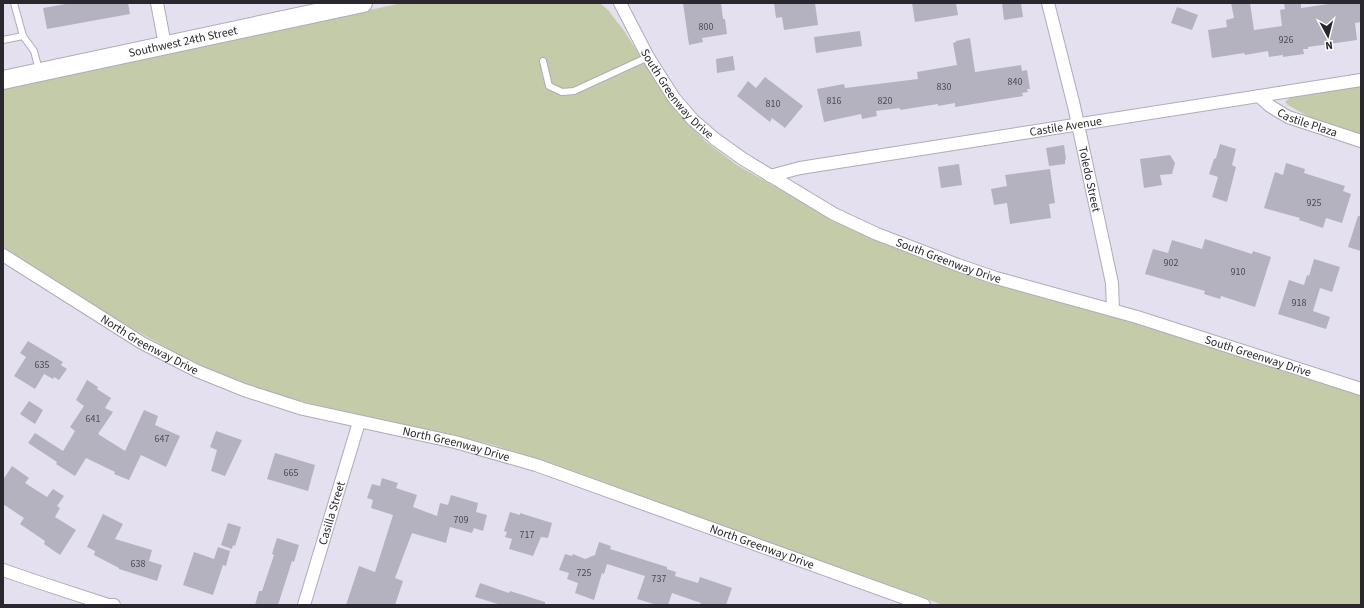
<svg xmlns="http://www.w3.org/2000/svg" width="1364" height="608" viewBox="0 0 1364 608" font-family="'Source Sans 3',sans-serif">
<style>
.green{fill:#c4cba8}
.building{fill:#b5b2c0}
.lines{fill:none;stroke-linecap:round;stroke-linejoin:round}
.lane-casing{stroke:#afabb9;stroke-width:8}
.street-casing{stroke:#afabb9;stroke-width:14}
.secondary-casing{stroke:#afabb9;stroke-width:20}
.lane{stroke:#fff;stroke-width:6}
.street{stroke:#fff;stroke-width:12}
.secondary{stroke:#fff;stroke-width:18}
.labels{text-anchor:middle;stroke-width:4;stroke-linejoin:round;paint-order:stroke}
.number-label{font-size:10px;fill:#4d4a52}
.street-label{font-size:12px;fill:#2a282e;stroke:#fff}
</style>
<rect width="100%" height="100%" fill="#e4e0ef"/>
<path class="green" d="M402 3H600L608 10 625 32 663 93 678 113 705 141 737 165 831 219 875 240 927 260 991 282 1132 322 1272 365 1361 396V605H943L537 459 494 445 453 435 324 407 285 397 256 388 225 376 187 359 115 319 3 247V89Z
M1361 85V135L1314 120 1288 105 1285 102 1292 96Z"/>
<path class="building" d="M71 3H128L130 14 47 29 43 8Z
M683 3H721L723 19H725L727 34 702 38 703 42 689 45Z
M774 3H815L818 25 784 30 782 17 776 18Z
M912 3H956L958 15 915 22Z
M1002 3H1021L1023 17 1004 20Z
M1231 3H1250L1254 30 1282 26 1280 10 1285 9 1284 3H1301V8L1335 3H1361V22L1355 23 1357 40 1308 47V49H1303L1304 54 1283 57V55L1269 57 1268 51 1245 55 1244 53 1212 58 1208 30 1227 27 1226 20 1234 18Z
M1177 7 1198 15 1192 30 1171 23Z
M860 31 862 46 816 53 814 37Z
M970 38 975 72 1021 65 1022 71 1027 70 1030 89H1027L1028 92 1022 93 1023 96 955 107V103L938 106V104L900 110V108L876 111 877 116 862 119 861 114 824 122 817 89 844 84 845 88 918 79 917 72 957 65 953 43 956 42V41Z
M733 56 735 70 717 73 716 59Z
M765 77 803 106 785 128 772 118 770 122 737 96 748 81 756 88Z
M1220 144 1236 149 1232 165 1236 167 1227 202 1212 197 1218 177 1209 174 1214 159 1216 158Z
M1064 145 1066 159 1065 160V164L1049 166 1046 148Z
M1170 155 1175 163 1172 174 1160 175 1162 185 1144 188 1140 159Z
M1286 163 1305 169 1304 173 1345 186 1343 191 1351 194 1342 223 1326 218 1323 228 1299 220 1300 218 1264 208 1275 172 1283 175Z
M959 164 962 185 941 188 938 167Z
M1050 169 1055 203 1049 204 1051 218 1010 224 1007 203 994 205 991 189 1007 186 1005 175Z
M1358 216H1361V251L1348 247Z
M1205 239 1252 254 1253 251 1271 257 1255 307 1221 296 1220 299 1204 294 1205 291 1145 274 1153 249 1168 253 1172 240 1202 249Z
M1314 259 1340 267 1332 292 1320 288 1313 311 1330 317 1326 329 1278 314 1289 280 1304 285 1307 275 1309 276Z
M28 341 63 362 61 365 67 369 59 380 54 377 53 379 44 374 35 389 14 376 26 357 20 353Z
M87 380 98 387 97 389 111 398 105 408 113 412 98 434 125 451 144 410 158 416 155 425 180 436 166 467 141 455 129 480 114 474 115 472 86 458 75 476 56 464 57 462 28 443 35 433 63 451 75 431 70 427 84 406 76 400Z
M29 401 43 410 35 424 20 414Z
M216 431 242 440 225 476 211 471 217 450 210 447Z
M275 453 315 465 308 491 267 479Z
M12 466 29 478 25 483 47 497 53 489 64 496 57 506 60 508 55 517 76 530 60 555 44 544 45 541 20 524 24 518 3 504V480Z
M382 478 398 483 396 488 417 495 413 507 437 516 440 503 448 505 451 495 478 503 476 512 487 515 483 531 474 528 472 533 450 527 446 543 412 533 395 578 403 581 395 605H346L359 566 375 572 393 515 371 508 373 500 367 498 372 484 380 486Z
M510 512 520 515V513L552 523 548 538 541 537 533 556 509 549 512 539 505 537 507 532 504 531Z
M103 514 123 524 115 539 152 550 149 561 162 565 157 581 119 569V568L94 555 95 551 87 547Z
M228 523 241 527 235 546 233 545 232 549 221 545Z
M277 538 299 545 294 562 292 561 278 605H255L259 591H262L274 555 272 554Z
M599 542 611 546 610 549 667 567V569L676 572 675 576 698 583 700 577 732 588 726 605H700L701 603 672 593 668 605H657L637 599 645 576 607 564 604 574 602 573 594 600 575 593 578 583 567 579 569 573 559 570 565 554 572 556 573 554 585 559 595 555Z
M218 547 230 551 226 566 223 565 213 595 183 585 194 552 214 559Z
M480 583 509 593 510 591 545 602V605H501L475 597Z"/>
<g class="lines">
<defs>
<path id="lane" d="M14 3 23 36 34 51 39 70
M3 40 23 36
M543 61 549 86 562 92 574 91 648 57"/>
<g id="street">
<path d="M157 3 165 45"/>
<path id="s1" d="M620 3 648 57 674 98 693 120 715 139 743 159 834 214 877 234 958 265 996 278 1137 317 1361 389"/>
<path id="s2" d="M1048 3 1074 106 1112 283 1113 310"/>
<path id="s3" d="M1259 96 1270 106 1288 117 1361 141"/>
<path id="s4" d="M770 176 800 168 1361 80"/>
<path id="s5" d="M3 255 142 343 197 371 244 390 303 409 455 442 536 465 924 605"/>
<path d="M3 570 35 581 108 605H114"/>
<path id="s6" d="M304 605 359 422"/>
</g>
<g id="secondary">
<path id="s7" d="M3 80 363 3"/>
</g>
</defs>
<use href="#lane" class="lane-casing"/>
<use href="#street" class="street-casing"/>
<use href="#secondary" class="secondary-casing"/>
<use href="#lane" class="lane"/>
<use href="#street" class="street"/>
<use href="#secondary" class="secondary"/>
</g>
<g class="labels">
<g class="number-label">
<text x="706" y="30">800</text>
<text x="1286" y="43">926</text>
<text x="1015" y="85">840</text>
<text x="944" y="90">830</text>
<text x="834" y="104">816</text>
<text x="885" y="104">820</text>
<text x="773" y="107">810</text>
<text x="1314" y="206">925</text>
<text x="1171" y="266">902</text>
<text x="1238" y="275">910</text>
<text x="1299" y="306">918</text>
<text x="42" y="368">635</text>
<text x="93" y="422">641</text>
<text x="162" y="442">647</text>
<text x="291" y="476">665</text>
<text x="461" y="523">709</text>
<text x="527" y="538">717</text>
<text x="138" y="567">638</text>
<text x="584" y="576">725</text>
<text x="659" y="582">737</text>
</g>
<g class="street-label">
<text dy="4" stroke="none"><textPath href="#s7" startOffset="184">Southwest 24th Street</textPath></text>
<text dy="4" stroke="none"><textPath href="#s1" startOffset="108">South Greenway Drive</textPath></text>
<text dy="4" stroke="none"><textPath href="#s3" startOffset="56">Castile Plaza</textPath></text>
<text dy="4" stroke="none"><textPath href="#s4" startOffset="300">Castile Avenue</textPath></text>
<text dy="4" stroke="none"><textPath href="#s2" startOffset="181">Toledo Street</textPath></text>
<text dy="4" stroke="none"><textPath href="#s1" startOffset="432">South Greenway Drive</textPath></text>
<text dy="4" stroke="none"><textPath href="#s5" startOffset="172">North Greenway Drive</textPath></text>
<text dy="4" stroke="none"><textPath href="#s1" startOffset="756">South Greenway Drive</textPath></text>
<text dy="4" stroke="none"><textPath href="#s5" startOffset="496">North Greenway Drive</textPath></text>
<text dy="4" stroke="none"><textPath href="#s6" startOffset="96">Casilla Street</textPath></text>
<text dy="4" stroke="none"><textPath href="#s5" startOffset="819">North Greenway Drive</textPath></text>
</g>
</g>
<rect width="1364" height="608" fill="none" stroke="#2a282e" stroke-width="8"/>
<g transform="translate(1328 36) rotate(173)" stroke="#ffffff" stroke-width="3" paint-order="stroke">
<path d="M0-3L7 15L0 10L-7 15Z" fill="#2a282e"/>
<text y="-6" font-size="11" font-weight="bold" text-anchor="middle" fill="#2a282e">N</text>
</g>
</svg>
